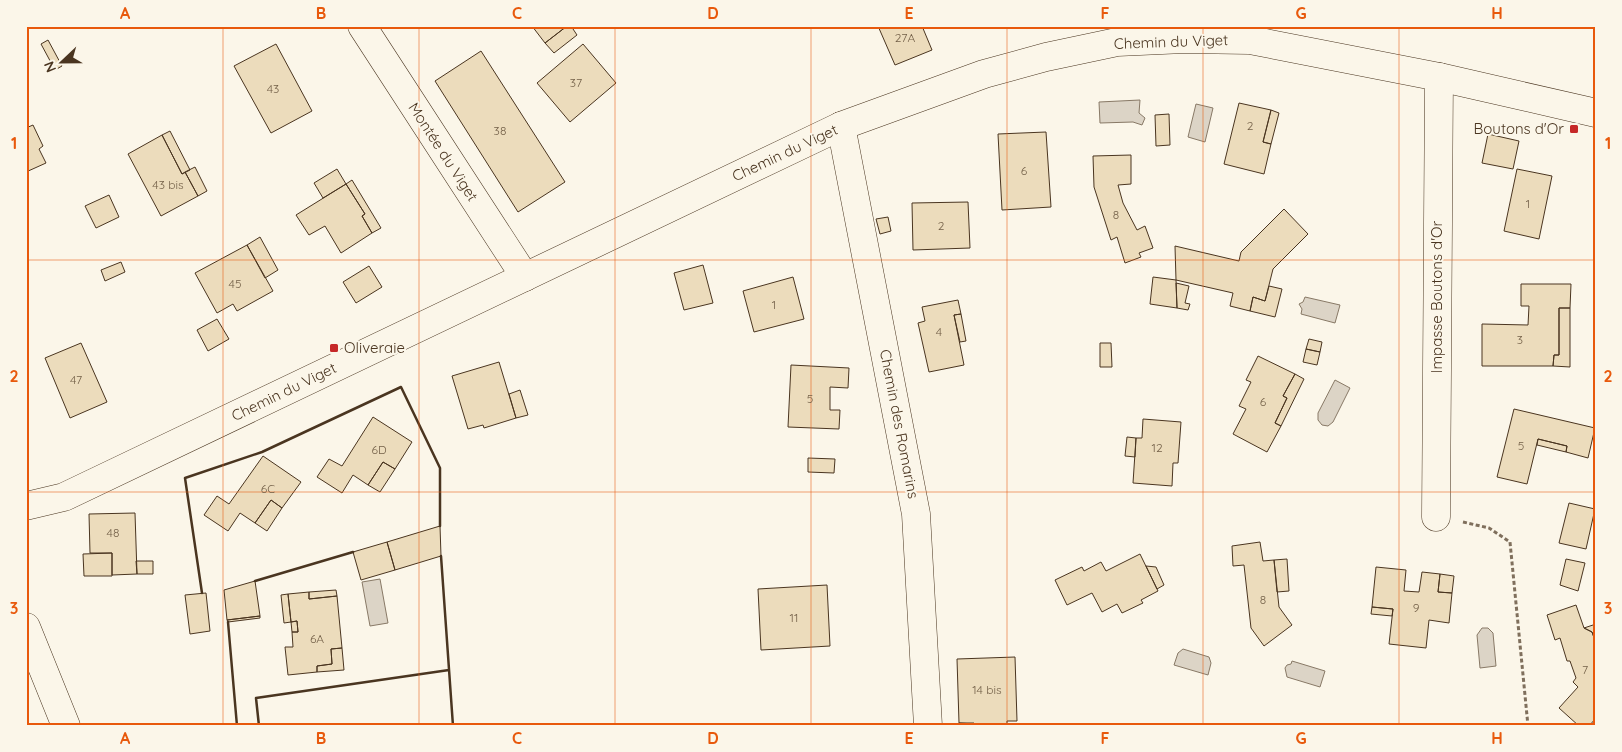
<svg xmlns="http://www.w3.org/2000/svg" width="1622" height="752" viewBox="0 0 1622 752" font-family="Quicksand,sans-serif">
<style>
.water{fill:#dcd4c6;stroke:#887966}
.building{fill:#ecdcbc;stroke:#4a3520}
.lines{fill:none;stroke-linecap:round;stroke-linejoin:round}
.minor-casing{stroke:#4a3520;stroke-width:29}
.tertiary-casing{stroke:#4a3520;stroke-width:29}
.path{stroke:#7f6f5c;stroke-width:3;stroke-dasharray:4 2.5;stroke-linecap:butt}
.minor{stroke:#fbf6e9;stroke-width:28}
.tertiary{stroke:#fbf6e9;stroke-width:28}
.wall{stroke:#4a3520;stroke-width:2.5}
.grid{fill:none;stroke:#e8590c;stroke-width:1;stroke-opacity:0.55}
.poi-dot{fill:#c62828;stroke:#fbf6e9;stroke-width:2}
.labels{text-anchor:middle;stroke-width:4;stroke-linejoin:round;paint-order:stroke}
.number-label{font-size:12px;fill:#725f47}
.street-label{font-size:15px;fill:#4a3520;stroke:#fbf6e9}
.poi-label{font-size:15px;fill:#4a3520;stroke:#fbf6e9;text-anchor:end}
.neatline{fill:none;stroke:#e8590c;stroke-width:2}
.grid-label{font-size:16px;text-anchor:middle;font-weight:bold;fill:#e8590c}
</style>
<rect width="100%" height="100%" fill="#fbf6e9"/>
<path class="water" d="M1140 100 1139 113 1145 118 1142 125 1133 122 1100 123 1099 102Z
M1196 104 1213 108 1205 142 1188 137Z
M1305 297 1340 305 1335 323 1301 314 1302 309 1299 304 1303 302Z
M1335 380 1350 388 1333 422 1328 426 1322 425 1318 420V413Z
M380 579 388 623 370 626 362 582Z
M1482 628H1488L1493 633 1496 666 1480 668 1477 635Z
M1183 649 1209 657 1211 663 1208 675 1174 665 1178 653Z
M1292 661 1325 671 1320 687 1287 677 1285 668 1287 665 1291 664Z"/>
<path class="building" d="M532 26H567L545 43Z
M567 26H571L577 35 554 53 545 43Z
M878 26H922L932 50 895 65Z
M48 40 62 66 55 70 41 44Z
M276 44 312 111 271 133 234 66Z
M583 44 616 83 570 122 537 83Z
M481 51 565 182 518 212 435 81Z
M1239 103 1271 110 1263 142 1271 144 1264 174 1224 164Z
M1271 110 1279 113 1271 144 1263 142Z
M1169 114 1170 145 1156 146 1155 115Z
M33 125 43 146 39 149 46 163 26 172V128Z
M170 131 190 170 182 174 162 135Z
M1046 132 1051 207 1002 210 998 134Z
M1488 134 1519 141 1513 169 1482 163Z
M162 135 182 174 185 172 198 196 161 216 128 154Z
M1131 155V184L1118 185 1123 203 1137 230 1145 226 1153 248 1139 253 1141 257 1125 263 1117 237 1111 240 1094 187 1093 156Z
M195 167 207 191 198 196 185 172Z
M337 169 346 184 323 198 314 183Z
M1517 169 1552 176 1539 239 1504 231Z
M352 180 381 228 372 233 362 216 365 214 346 184Z
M346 184 365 214 362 216 372 233 341 253 325 226 309 235 296 215Z
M109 195 119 217 96 228 85 206Z
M968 202 970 248 913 250 912 203Z
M1284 209 1308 234 1273 269 1265 301 1253 297 1250 311 1230 306 1233 293 1176 280 1175 246 1239 261 1241 252Z
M888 217 891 231 880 234 876 219Z
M260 237 278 270 265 278 247 245Z
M247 245 273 291 237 311 233 304 217 313 195 273Z
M121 262 125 272 105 281 101 270Z
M703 265 713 303 684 310 674 273Z
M369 266 382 287 356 303 343 282Z
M793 277 804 319 754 332 743 291Z
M1153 277 1176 280 1177 308 1150 304Z
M1176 283 1189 286 1185 303 1190 304 1188 310 1177 308Z
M1521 284H1571L1570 308H1559V355H1554L1553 366H1482V324L1528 325 1529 306H1521Z
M1269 286 1282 289 1275 317 1250 311 1253 297 1265 301Z
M958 300 961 314 954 315 964 365 929 372 918 323 925 321 922 307Z
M1559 308H1570V367L1553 366 1554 355H1559Z
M961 314 966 341 960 342 954 315Z
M217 319 229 339 208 351 197 330Z
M1309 339 1322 342 1320 352 1306 349Z
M81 343 107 402 70 418 45 358Z
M1100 343H1111L1112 367H1100Z
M1306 349 1320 352 1317 365 1303 362Z
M1258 356 1295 374 1283 396 1287 398 1275 423 1281 426 1267 452 1233 434 1246 409 1239 406 1251 382 1246 380Z
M499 362 516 418 484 428 483 425 468 429 452 376Z
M791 365 849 368 848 388 830 387V410H840L839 429 788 427Z
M1295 374 1304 379 1281 426 1275 423 1287 398 1283 396Z
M520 390 528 415 516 418 509 394Z
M1514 409 1595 428 1588 458 1566 452 1567 446 1538 439 1527 484 1497 477Z
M373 417 412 442 395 469 383 462 368 485 353 475 342 493 317 477 329 459 342 466Z
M1143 419 1181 422 1178 463H1173L1172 486 1133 483 1136 438H1142Z
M1127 437 1136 438 1135 457 1125 456Z
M1538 439 1567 446 1566 452 1537 445Z
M263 456 301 482 282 508 271 500 255 523 240 513 228 531 204 515 217 496 229 504Z
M808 458 835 459 834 473 808 472Z
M383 462 395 469 380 492 368 485Z
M271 500 282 508 267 531 255 523Z
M1569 503 1595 509 1586 549 1559 543Z
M135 513 137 574 112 575V553H90L89 514Z
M440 526 441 556 395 570 387 542Z
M387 542 395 570 361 580 353 552Z
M1260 542 1263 561 1274 560 1279 607 1292 625 1264 646 1251 628 1244 565 1233 566 1232 546Z
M112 553V576H84L83 554Z
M1140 554 1158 591 1141 600 1143 603 1122 613 1117 604 1102 612 1092 593 1067 605 1055 580 1082 567 1084 571 1101 562 1106 571Z
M1287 559 1289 591 1277 592 1274 560Z
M1566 559 1585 563 1578 591 1560 585Z
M136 561H153V574H137Z
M1146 566 1156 567 1164 585 1157 589Z
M1376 567 1406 570 1404 591 1419 592 1422 572 1440 574 1438 592 1452 593 1449 623 1429 620 1426 648 1389 644 1393 609 1372 607Z
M1440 574 1454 576 1452 593 1438 592Z
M255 581 260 616 227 620 224 590Z
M827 585 830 646 761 650 758 589Z
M336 590 337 596 309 599V592Z
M309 592V599L337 596 342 648 331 649 332 664 317 666V672L288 675 285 647H293L292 632H298L297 621 291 622 288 594Z
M206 593 210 631 190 634 185 595Z
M288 594 291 622 284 623 281 595Z
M1576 605 1584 628 1592 632 1596 643V718L1589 726H1579L1559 708 1578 687 1573 682 1576 678 1570 661H1567L1560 638 1555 640 1547 615Z
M1372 607 1393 609 1392 616 1371 614Z
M260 616V618L228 622 227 620Z
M297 621 298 632H292L291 622Z
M1596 624V643L1592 632 1584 628Z
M342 648 344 670 317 672V666L332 664 331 649Z
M1015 657 1017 721H1007V726L959 723 957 659Z
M959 723H974V726H959Z"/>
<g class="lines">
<defs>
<path id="minor" d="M362 26 525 277
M841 126 916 514 928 726
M1436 517 1439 77
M26 627 66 726"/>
<path id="tertiary" d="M26 506 64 497 841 126 984 74 1046 57 1117 42 1184 39 1250 40 1439 77 1596 113"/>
</defs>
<use href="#minor" class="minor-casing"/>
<use href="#tertiary" class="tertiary-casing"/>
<path class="path" d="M1463 522 1489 528 1510 542 1528 726"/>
<use href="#minor" class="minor"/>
<use href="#tertiary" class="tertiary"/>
<path class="wall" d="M441 556 453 726
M255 581 353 552
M202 593 185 478 262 452 401 387 440 468V526
M228 622 237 726
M259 726 256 698 449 670"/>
</g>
<path class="grid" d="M223 26V726M419 26V726M615 26V726M811 26V726M1007 26V726M1203 26V726M1399 26V726M26 260H1596M26 492H1596"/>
<g class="poi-dot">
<rect x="1569" y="124" width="10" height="10" rx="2.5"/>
<rect x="329" y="343" width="10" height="10" rx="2.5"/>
</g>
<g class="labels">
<g class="number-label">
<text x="905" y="42">27A</text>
<text x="576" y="87">37</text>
<text x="273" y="93">43</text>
<text x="1250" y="130">2</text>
<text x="500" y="135">38</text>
<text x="1024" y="175">6</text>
<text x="168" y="189">43 bis</text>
<text x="1528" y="208">1</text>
<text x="1116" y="219">8</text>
<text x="941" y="230">2</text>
<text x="235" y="288">45</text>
<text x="774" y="309">1</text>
<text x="939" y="336">4</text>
<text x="1520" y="344">3</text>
<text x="76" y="384">47</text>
<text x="810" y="403">5</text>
<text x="1263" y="406">6</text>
<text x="1521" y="450">5</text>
<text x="1157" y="452">12</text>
<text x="379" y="454">6D</text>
<text x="268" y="493">6C</text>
<text x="113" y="537">48</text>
<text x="1263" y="604">8</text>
<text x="1416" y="612">9</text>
<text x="794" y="622">11</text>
<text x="317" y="643">6A</text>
<text x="1585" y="674">7</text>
<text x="987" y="694">14 bis</text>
</g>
<g class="street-label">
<text transform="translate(1171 42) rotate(-2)" y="5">Chemin du Viget</text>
<text transform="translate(443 152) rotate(57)" y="5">Montée du Viget</text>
<text transform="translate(785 153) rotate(-25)" y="5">Chemin du Viget</text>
<text transform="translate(1437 297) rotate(-90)" y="5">Impasse Boutons d'Or</text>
<text transform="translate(284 392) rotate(-26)" y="5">Chemin du Viget</text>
<text transform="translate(899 424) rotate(79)" y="5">Chemin des Romarins</text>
</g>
<g class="poi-label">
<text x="1564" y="134">Boutons d'Or</text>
<text x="344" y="353" text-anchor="start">Oliveraie</text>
</g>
</g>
<rect width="1622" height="752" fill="none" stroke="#fbf6e9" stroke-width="55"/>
<g transform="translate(62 62) rotate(248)" stroke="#fbf6e9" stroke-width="4" paint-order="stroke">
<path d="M0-4L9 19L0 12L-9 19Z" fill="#4a3520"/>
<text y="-8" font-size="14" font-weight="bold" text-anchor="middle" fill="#4a3520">N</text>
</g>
<rect x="28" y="28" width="1566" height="696" class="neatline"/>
<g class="grid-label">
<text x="125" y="19">A</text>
<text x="321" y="19">B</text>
<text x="517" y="19">C</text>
<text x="713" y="19">D</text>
<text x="909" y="19">E</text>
<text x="1105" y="19">F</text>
<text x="1301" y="19">G</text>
<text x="1497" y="19">H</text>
<text x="14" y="149">1</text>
<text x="1608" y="149">1</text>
<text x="14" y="382">2</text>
<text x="1608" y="382">2</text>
<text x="14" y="614">3</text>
<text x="1608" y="614">3</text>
<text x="125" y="744">A</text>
<text x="321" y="744">B</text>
<text x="517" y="744">C</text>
<text x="713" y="744">D</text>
<text x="909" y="744">E</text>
<text x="1105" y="744">F</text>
<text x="1301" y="744">G</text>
<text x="1497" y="744">H</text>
</g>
</svg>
